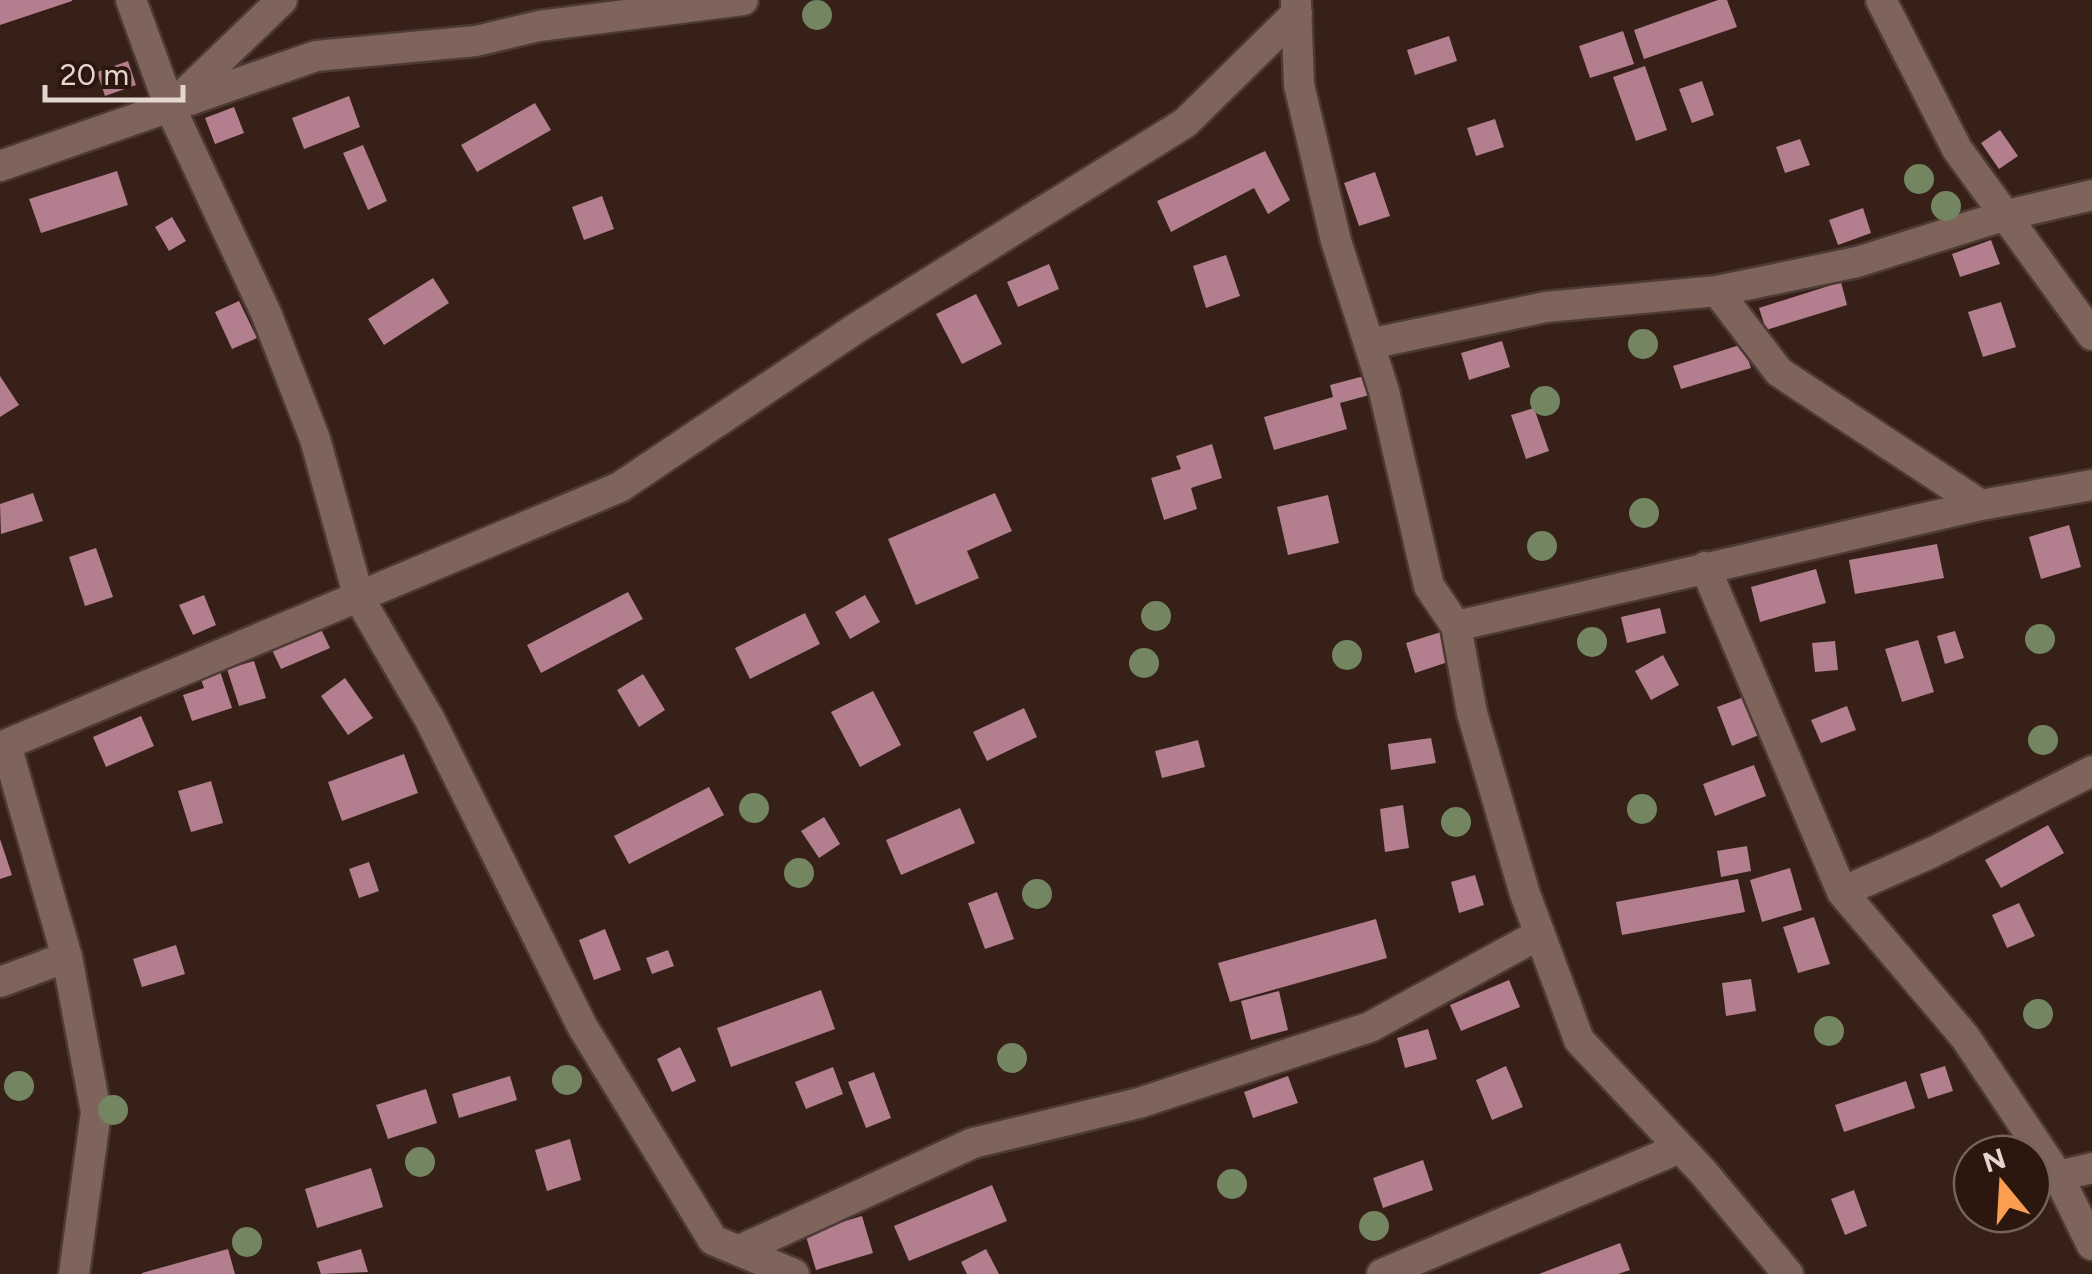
<svg xmlns="http://www.w3.org/2000/svg" width="2092" height="1274" viewBox="0 0 2092 1274" font-family="Figtree,sans-serif">
<style>
.building{fill:#b37f8f}
.lines{fill:none;stroke-linecap:round;stroke-linejoin:round}
.street-casing{stroke:#4d3a35;stroke-width:35}
.street{stroke:#7e645a;stroke-width:30}
.tree{fill:#748661}
</style>
<rect width="100%" height="100%" fill="#362018"/>
<path class="building" d="M0 0H72V1L0 25Z
M1718 0H1727L1737 27 1644 59 1634 30Z
M1623 31 1634 64 1590 78 1579 46Z
M1449 36 1457 61 1415 75 1407 50Z
M128 61 136 85 105 96 97 72Z
M1645 66 1667 130 1636 141 1613 77Z
M1702 81 1714 115 1692 123 1679 89Z
M349 96 360 127 304 149 292 118Z
M535 103 551 130 477 172 461 145Z
M234 107 244 133 215 144 205 118Z
M1495 119 1504 147 1476 156 1467 128Z
M2000 130 2018 156 1999 169 1981 143Z
M1800 139 1810 165 1785 173 1776 147Z
M363 145 387 201 368 210 343 153Z
M1265 151 1290 200 1268 214 1254 188 1171 232 1157 201Z
M117 171 128 205 41 233 29 199Z
M1375 172 1390 216 1359 226 1344 183Z
M602 196 614 229 584 240 572 207Z
M1863 208 1871 233 1838 245 1829 220Z
M172 217 186 241 169 251 155 227Z
M1991 240 2000 264 1960 277 1952 254Z
M1226 255 1240 296 1206 308 1193 266Z
M1049 264 1059 289 1018 307 1007 282Z
M433 278 449 303 384 345 368 319Z
M1841 282 1847 305 1766 330 1759 308Z
M976 294 1002 344 962 364 936 314Z
M239 301 257 338 232 349 215 312Z
M2001 302 2016 347 1983 357 1968 312Z
M1502 341 1510 367 1469 380 1461 353Z
M1743 344 1751 368 1681 389 1673 366Z
M1368 375 1373 394 1340 403 1347 429 1274 450 1264 417 1333 397 1330 385Z
M0 376 19 405 0 417Z
M1534 408 1549 451 1526 459 1511 415Z
M1212 444 1222 478 1191 488 1197 509 1164 520 1151 478 1181 469 1176 456Z
M33 493 43 521 1 534 0 504Z
M995 493 1012 531 967 551 979 578 916 605 888 539Z
M1328 495 1339 543 1288 555 1277 507Z
M2069 525 2081 567 2041 579 2029 537Z
M1937 544 1944 578 1855 594 1849 560Z
M96 548 113 597 85 606 69 557Z
M1816 569 1826 603 1760 622 1751 587Z
M628 592 643 619 541 673 527 645Z
M204 595 216 625 193 635 179 605Z
M865 595 880 622 850 639 835 612Z
M1660 608 1666 633 1627 643 1621 617Z
M805 613 820 644 750 679 735 648Z
M320 627 330 648 281 669 271 648Z
M1955 631 1964 658 1945 664 1937 636Z
M1441 632 1451 661 1415 673 1406 643Z
M1918 640 1934 692 1902 702 1885 649Z
M1835 641 1838 670 1815 672 1812 643Z
M1663 655 1679 685 1651 700 1635 671Z
M254 661 266 698 239 706 227 669Z
M217 662 232 708 192 721 183 695 204 688 197 668Z
M643 674 665 710 639 727 617 690Z
M345 678 373 718 348 735 321 696Z
M873 691 901 745 860 767 831 712Z
M1744 697 1759 735 1732 746 1717 707Z
M1847 706 1856 730 1821 743 1811 720Z
M1024 708 1037 737 987 761 973 732Z
M141 716 154 746 106 767 93 737Z
M1431 738 1436 763 1391 770 1388 744Z
M1198 740 1205 767 1162 778 1155 751Z
M404 754 418 793 342 821 328 782Z
M1754 765 1766 796 1715 816 1703 784Z
M211 781 223 823 191 832 178 791Z
M709 787 724 815 629 864 614 836Z
M1403 805 1409 848 1385 852 1380 809Z
M960 808 975 843 901 875 886 840Z
M824 817 840 844 819 858 801 831Z
M2048 825 2064 853 2001 888 1985 860Z
M0 839 12 875 0 879Z
M1747 846 1751 871 1721 877 1717 851Z
M369 862 379 891 359 898 349 869Z
M1790 868 1802 910 1762 922 1750 880Z
M1475 875 1484 905 1459 913 1451 882Z
M1738 879 1745 912 1622 935 1616 902Z
M997 892 1014 939 985 949 968 903Z
M2019 903 2035 936 2007 948 1992 915Z
M1814 917 1830 964 1798 973 1783 927Z
M1376 919 1387 958 1230 1002 1218 963Z
M605 929 621 970 594 980 579 940Z
M176 945 185 974 142 987 133 959Z
M668 950 674 966 652 974 646 958Z
M1751 979 1756 1011 1726 1016 1722 983Z
M1509 980 1520 1007 1461 1031 1450 1005Z
M821 990 835 1029 731 1067 717 1028Z
M1279 991 1288 1030 1251 1040 1241 1001Z
M1428 1029 1437 1059 1405 1068 1397 1038Z
M680 1047 696 1081 672 1092 657 1059Z
M1506 1066 1523 1107 1492 1120 1476 1080Z
M1945 1066 1953 1091 1928 1099 1920 1074Z
M833 1067 843 1094 806 1109 795 1082Z
M874 1072 891 1118 866 1128 848 1082Z
M510 1076 517 1100 459 1118 452 1094Z
M1288 1076 1298 1103 1253 1118 1244 1092Z
M1906 1081 1915 1108 1844 1132 1835 1105Z
M426 1089 437 1123 388 1139 376 1105Z
M570 1139 581 1180 547 1191 535 1150Z
M1423 1160 1433 1190 1383 1208 1373 1178Z
M371 1168 383 1207 317 1228 305 1189Z
M992 1185 1007 1221 909 1261 894 1226Z
M1854 1190 1867 1226 1845 1235 1831 1199Z
M862 1216 873 1253 816 1270 805 1233Z
M1620 1243 1630 1270 1618 1274H1539Z
M228 1249 235 1274H142V1273Z
M361 1249 368 1272 321 1274 317 1262Z
M986 1249 999 1274H967L961 1262Z"/>
<g class="lines">
<defs>
<path id="street" d="M131 0 170 107 266 313 315 439 359 598 430 720 582 1026 713 1240 794 1274
M1881 0 1957 149 2092 335
M1296 3 1299 85 1336 241 1384 391 1429 586 1456 626 1472 713 1525 894 1579 1040 1703 1172 1788 1274
M180 98 282 0
M0 166 316 56 476 41 539 26 743 0
M1717 291 1857 262 2003 216 2092 195
M1369 344 1546 307 1717 291 1779 372 1981 505
M1705 567 1842 892 1965 1037 2058 1176 2092 1245
M1456 626 1981 505 2092 485
M6 745 67 957 96 1112 74 1274
M0 747 620 487 858 327 1185 123 1297 13
M1842 892 1933 852 2092 771
M0 982 67 957
M2058 1176 2092 1168
M740 1250 973 1143 1139 1103 1370 1027 1540 934
M1382 1274 1680 1148"/>
</defs>
<use href="#street" class="street-casing"/>
<use href="#street" class="street"/>
</g>
<g class="tree">
<circle cx="817" cy="15" r="15"/>
<circle cx="1919" cy="179" r="15"/>
<circle cx="1946" cy="206" r="15"/>
<circle cx="1643" cy="344" r="15"/>
<circle cx="1545" cy="401" r="15"/>
<circle cx="1644" cy="513" r="15"/>
<circle cx="1542" cy="546" r="15"/>
<circle cx="1156" cy="616" r="15"/>
<circle cx="2040" cy="639" r="15"/>
<circle cx="1592" cy="642" r="15"/>
<circle cx="1347" cy="655" r="15"/>
<circle cx="1144" cy="663" r="15"/>
<circle cx="2043" cy="740" r="15"/>
<circle cx="754" cy="808" r="15"/>
<circle cx="1642" cy="809" r="15"/>
<circle cx="1456" cy="822" r="15"/>
<circle cx="799" cy="873" r="15"/>
<circle cx="1037" cy="894" r="15"/>
<circle cx="2038" cy="1014" r="15"/>
<circle cx="1829" cy="1031" r="15"/>
<circle cx="1012" cy="1058" r="15"/>
<circle cx="567" cy="1080" r="15"/>
<circle cx="19" cy="1086" r="15"/>
<circle cx="113" cy="1110" r="15"/>
<circle cx="420" cy="1162" r="15"/>
<circle cx="1232" cy="1184" r="15"/>
<circle cx="1374" cy="1226" r="15"/>
<circle cx="247" cy="1242" r="15"/>
</g>
<g transform="translate(2002 1184) rotate(342)"><circle r="48" fill="#2c170f" stroke="#76635c" stroke-width="2.5"/>
<path d="M0-8L18 38L0 25L-18 38Z" fill="#fb9e50"/>
<text y="-15" font-size="28" font-weight="bold" text-anchor="middle" fill="#e5d6d0">N</text>
</g>
<path d="M45 85v15h138v-15" fill="none" stroke="#e5d6d0" stroke-width="5"/>
<text x="60" y="85" font-size="30" fill="#e5d6d0" stroke="#2c170f" stroke-width="8" paint-order="stroke">20 m</text>
</svg>
